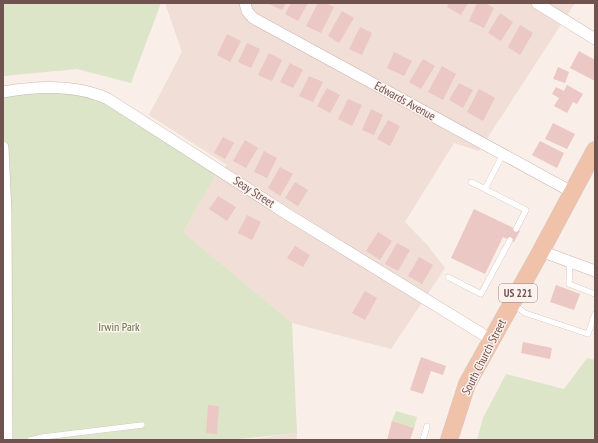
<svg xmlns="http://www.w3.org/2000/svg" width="598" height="443" viewBox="0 0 598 443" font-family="'PT Sans Narrow',sans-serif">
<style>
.residential{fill:#f0ded7}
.green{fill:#dce5c8}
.building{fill:#ebc8c3}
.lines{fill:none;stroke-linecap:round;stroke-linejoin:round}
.service-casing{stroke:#ccb6b2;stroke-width:6}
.minor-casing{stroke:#ccb6b2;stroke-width:12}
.primary-casing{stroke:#d4cbca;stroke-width:18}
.service{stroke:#fff;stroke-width:5.5}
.minor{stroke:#fff;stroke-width:11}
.primary{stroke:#efc2a9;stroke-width:17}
.labels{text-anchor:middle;stroke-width:3;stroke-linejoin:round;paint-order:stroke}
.shield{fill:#fdf2ee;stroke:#9a827f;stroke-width:1}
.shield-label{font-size:11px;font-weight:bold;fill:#70524f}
.street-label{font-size:12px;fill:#70524f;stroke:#fdf2ee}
.park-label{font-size:12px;fill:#627449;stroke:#fdf2ee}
</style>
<rect width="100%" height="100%" fill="#f9eee8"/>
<path class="residential" d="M165 3H575L479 151 454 143 405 222 428 246 445 268 391 349 292 323 183 232 219 170 227 165 149 115 182 52Z
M297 433V440H246Z"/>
<path class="green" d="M3 3H161L131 83 77 69 4 76 3 72Z
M3 92H90L219 170 183 232 292 323 297 433 230 440H7Z
M587 358 595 360V440H477L483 418 506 374 564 389Z
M396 411 417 417 414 428 392 421Z"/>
<path class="building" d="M267 3H286L282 10Z
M291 3H308L298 21 285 14Z
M318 3H325L334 7 321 33 306 26Z
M449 3H468L461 15 447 7Z
M477 3H485L494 8 484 28 469 21Z
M342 11 354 18 339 43 328 36Z
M500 13 513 22 501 41 488 33Z
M520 25 533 33 520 55 508 47Z
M360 27 372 33 362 55 349 49Z
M227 34 241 41 230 62 217 55Z
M247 43 260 49 251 68 238 62Z
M579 51 595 60V81L570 68Z
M394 52 412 61 404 76 387 68Z
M269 53 282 60 272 81 258 75Z
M423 59 435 66 421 89 409 82Z
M290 63 303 70 293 88 280 82Z
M442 66 456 74 443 100 428 92Z
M558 67 569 72 565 83 553 79Z
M309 76 323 82 313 102 299 96Z
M459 83 473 90 463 108 449 100Z
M567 85 583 94 577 104 573 102 567 113 554 106 559 98 552 94 556 87 564 91Z
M327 88 340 95 330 113 317 106Z
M479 89 495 98 483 121 467 112Z
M348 99 362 105 352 126 338 119Z
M371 109 383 115 374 135 362 130Z
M388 120 400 126 390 146 377 139Z
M553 123 575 134 567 149 545 139Z
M223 137 234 143 225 159 214 153Z
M245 140 258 148 246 168 233 161Z
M540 141 564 153 557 168 532 155Z
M264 151 277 158 267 178 254 172Z
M280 167 293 174 280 196 268 188Z
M295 182 308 190 298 206 285 198Z
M218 196 236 207 227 221 209 209Z
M474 209 520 231 514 242 503 237 485 274 451 258Z
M247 215 261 222 252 240 238 233Z
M378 232 392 241 380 260 366 251Z
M397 243 410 250 398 271 385 264Z
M295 246 310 255 303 267 287 258Z
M419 257 433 265 422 284 408 276Z
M556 285 580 294 574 310 550 302Z
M365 291 377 298 365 320 352 313Z
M523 342 552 348 550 359 521 353Z
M421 357 446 366 443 375 431 371 423 394 410 390Z
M208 405 219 406 217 434 206 433Z
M392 421 414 428 410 440H387Z"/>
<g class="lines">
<defs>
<path id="service" d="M471 182 526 210 516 229
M485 189 503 154
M570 262 569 284 595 294
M448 277 481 294 510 240
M514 305 525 313 588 334 595 314
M30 440 43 437 142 425
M423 440 427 426"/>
<path id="minor" d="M245 3 247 11 253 18 572 192
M537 3 595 39
M3 92C37 86 76 84 108 99L287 214 492 340
M3 147 6 213 7 440
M541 251 595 271"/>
<path id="primary" d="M449 440 467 384 541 251 595 150"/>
</defs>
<use href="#service" class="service-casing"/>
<use href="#minor" class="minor-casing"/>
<use href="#primary" class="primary-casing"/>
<use href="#service" class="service"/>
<use href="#minor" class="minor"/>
<use href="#primary" class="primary"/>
</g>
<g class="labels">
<rect class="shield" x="499" y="284" width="38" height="18" rx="3"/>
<g class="shield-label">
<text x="518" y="297">US 221</text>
</g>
<g class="street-label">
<text transform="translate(405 101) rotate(29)" y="4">Edwards Avenue</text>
<text transform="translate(254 192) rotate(33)" y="4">Seay Street</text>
<text transform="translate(484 357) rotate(-63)" y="4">South Church Street</text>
</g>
<g class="park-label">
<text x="119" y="331">Irwin Park</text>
</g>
</g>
<rect width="598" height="443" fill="none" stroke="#70524f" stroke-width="8"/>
</svg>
